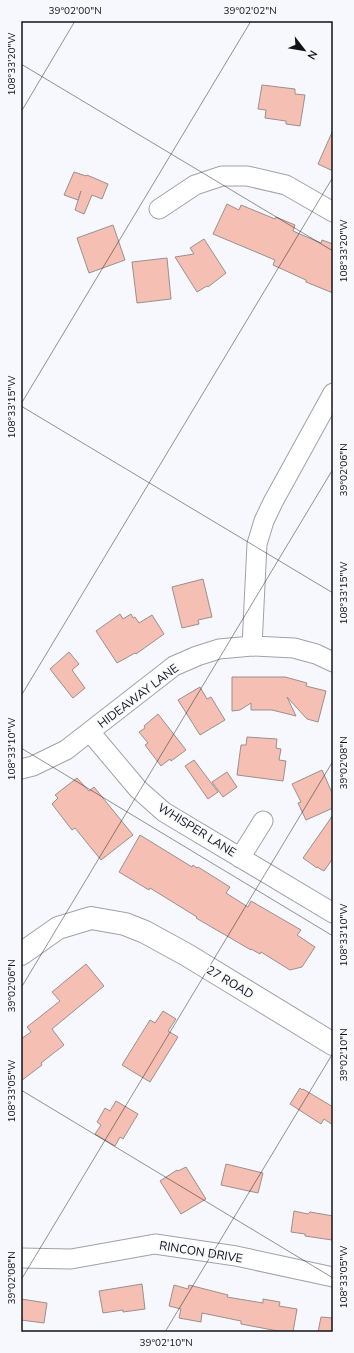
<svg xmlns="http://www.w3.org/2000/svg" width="354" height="1353" viewBox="0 0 354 1353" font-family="'Nunito Sans',sans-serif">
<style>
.building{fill:#f5bfb4;stroke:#9b8f8d}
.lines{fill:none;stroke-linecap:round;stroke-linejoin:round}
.street-casing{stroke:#a0a1ab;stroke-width:21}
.secondary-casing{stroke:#a0a1ab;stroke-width:24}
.street{stroke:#fff;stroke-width:19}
.secondary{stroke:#fff;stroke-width:22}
.ticks{fill:none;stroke:#111215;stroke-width:1;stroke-opacity:0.45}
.labels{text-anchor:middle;stroke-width:3;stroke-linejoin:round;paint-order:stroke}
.street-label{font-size:12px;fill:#111215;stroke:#f7f8fe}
.neatline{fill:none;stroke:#111215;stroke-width:1.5}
.ticks-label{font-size:10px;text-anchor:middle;fill:#111215}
</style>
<rect width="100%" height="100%" fill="#f7f8fe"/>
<path class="building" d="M262 85 295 89V94L305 95 300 126 286 124V121L265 118 266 110 258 109Z
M333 130V171L318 164Z
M74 172 86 176 87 175 108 184 102 199 92 195 84 214 75 210 81 191 78 200 64 195Z
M227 204 239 210 241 205 275 219 276 217 295 225 293 231 321 243 322 240 333 244V293L306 282V280L273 265 275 260 213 234Z
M113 225 125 260 89 273 77 238Z
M204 239 226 273 208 287 207 286 197 292 175 257 194 254 190 248Z
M167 258 171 299 137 303 132 262Z
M203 579 212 617 198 620 199 624 182 628 172 587Z
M120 614 123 619 131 614 133 618 135 617 139 623 152 615 164 634 136 654 135 653 117 663 96 631Z
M69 652 79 664 72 670 85 688 73 698 72 697 50 669Z
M232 677H285L307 683 306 686 326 691 318 722 307 719 287 697 296 716 272 710H251V703L240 710 232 711Z
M200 687 207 699 211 697 225 720 200 735 178 700Z
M158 714 186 750 171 761 170 759 161 766 145 745 148 743 139 732 145 728 144 726Z
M247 737 277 739 276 748 281 749 279 760 286 761 283 781 237 775 241 745H246Z
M194 760 218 792 208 799 185 766Z
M322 770 333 795V808L306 820 298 803 301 802 292 784Z
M227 772 237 787 223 797 212 782Z
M77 778 89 791 94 787 133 835 101 860 75 828 72 830 52 804 58 798 55 795Z
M333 815V858L324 871 317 867V868L303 858Z
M140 835 192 867 193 865 197 868 198 867 230 887 226 893 248 907 251 901 301 930 297 935 315 947 302 967 290 970 261 952 260 954 251 949V950L196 918 197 917 150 888 149 890 119 872Z
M86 964 104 986 52 1029 64 1045 41 1063 42 1065 21 1081V1039L31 1032 27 1027 60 1001 52 992Z
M163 1011 176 1019 168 1031 178 1037 150 1082 122 1065 150 1020 155 1023Z
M300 1088 302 1090 303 1089 333 1107V1125L324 1119 321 1124 290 1104Z
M116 1101 138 1114 123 1139 120 1137 115 1146 95 1134 101 1125 97 1122 105 1108 110 1111Z
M226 1164 263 1173 258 1193 221 1185Z
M186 1167 206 1199 181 1214 160 1181 177 1170 178 1171Z
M294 1211 308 1214 310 1212 333 1216 332 1240 305 1236V1234L291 1232Z
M142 1284 145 1309 123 1312V1310L103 1313 99 1291Z
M174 1285 188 1289 189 1285 228 1295 227 1297 263 1303V1299L280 1302 279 1306 297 1309 293 1332H283L241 1324V1321L202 1313 201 1322 179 1318 181 1309 169 1306Z
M21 1299 47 1303 44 1323 21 1320Z
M321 1317 333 1318V1332H318Z"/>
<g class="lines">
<defs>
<path id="street" d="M159 209 195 185 222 176H247L286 185 333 212
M252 646 257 544 264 521 273 502 333 393
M90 732 138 789 164 812 333 913
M21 769 33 766 66 750 174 666 197 656 219 649 252 646 294 648 316 654 333 662
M240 858 263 821
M21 1258 71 1259 155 1244 236 1256 333 1277"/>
<path id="secondary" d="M21 954 58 928 91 918 125 924 145 932 187 955 333 1044"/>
</defs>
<use href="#street" class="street-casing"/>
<use href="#secondary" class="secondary-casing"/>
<use href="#street" class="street"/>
<use href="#secondary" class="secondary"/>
</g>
<path class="ticks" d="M21 64 333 251M21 112 75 21M21 404 251 21M21 406 333 593M21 696 333 177M21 748 333 936M21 988 333 469M21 1090 333 1278M21 1280 333 761M165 1332 333 1053"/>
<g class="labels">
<g class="street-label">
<text transform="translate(138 696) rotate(-37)" y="4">HIDEAWAY LANE</text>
<text transform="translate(197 830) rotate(32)" y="4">WHISPER LANE</text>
<text transform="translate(230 982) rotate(31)" y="4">27 ROAD</text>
<text transform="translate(201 1252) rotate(9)" y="4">RINCON DRIVE</text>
</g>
</g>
<rect width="354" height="1353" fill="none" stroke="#f7f8fe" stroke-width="44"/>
<g transform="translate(304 50) rotate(121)" stroke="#f7f8fe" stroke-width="3" paint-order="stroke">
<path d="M0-3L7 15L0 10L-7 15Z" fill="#111215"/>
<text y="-6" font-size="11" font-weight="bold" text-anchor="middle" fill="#111215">N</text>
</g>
<rect x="22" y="22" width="310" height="1309" class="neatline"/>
<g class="ticks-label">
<text x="75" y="14">39°02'00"N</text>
<text x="250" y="14">39°02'02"N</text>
<text transform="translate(11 64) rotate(-90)" y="4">108°33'20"W</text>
<text transform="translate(343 251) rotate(-90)" y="4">108°33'20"W</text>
<text transform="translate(11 407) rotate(-90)" y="4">108°33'15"W</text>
<text transform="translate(343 470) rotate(-90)" y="4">39°02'06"N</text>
<text transform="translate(343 593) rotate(-90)" y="4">108°33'15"W</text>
<text transform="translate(11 749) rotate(-90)" y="4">108°33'10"W</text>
<text transform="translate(343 763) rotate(-90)" y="4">39°02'08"N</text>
<text transform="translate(343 935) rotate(-90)" y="4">108°33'10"W</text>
<text transform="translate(11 986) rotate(-90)" y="4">39°02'06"N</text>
<text transform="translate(343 1055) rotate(-90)" y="4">39°02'10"N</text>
<text transform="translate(11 1091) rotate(-90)" y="4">108°33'05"W</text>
<text transform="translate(343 1277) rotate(-90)" y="4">108°33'05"W</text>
<text transform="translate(11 1278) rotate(-90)" y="4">39°02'08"N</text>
<text x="166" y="1346">39°02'10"N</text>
</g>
</svg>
